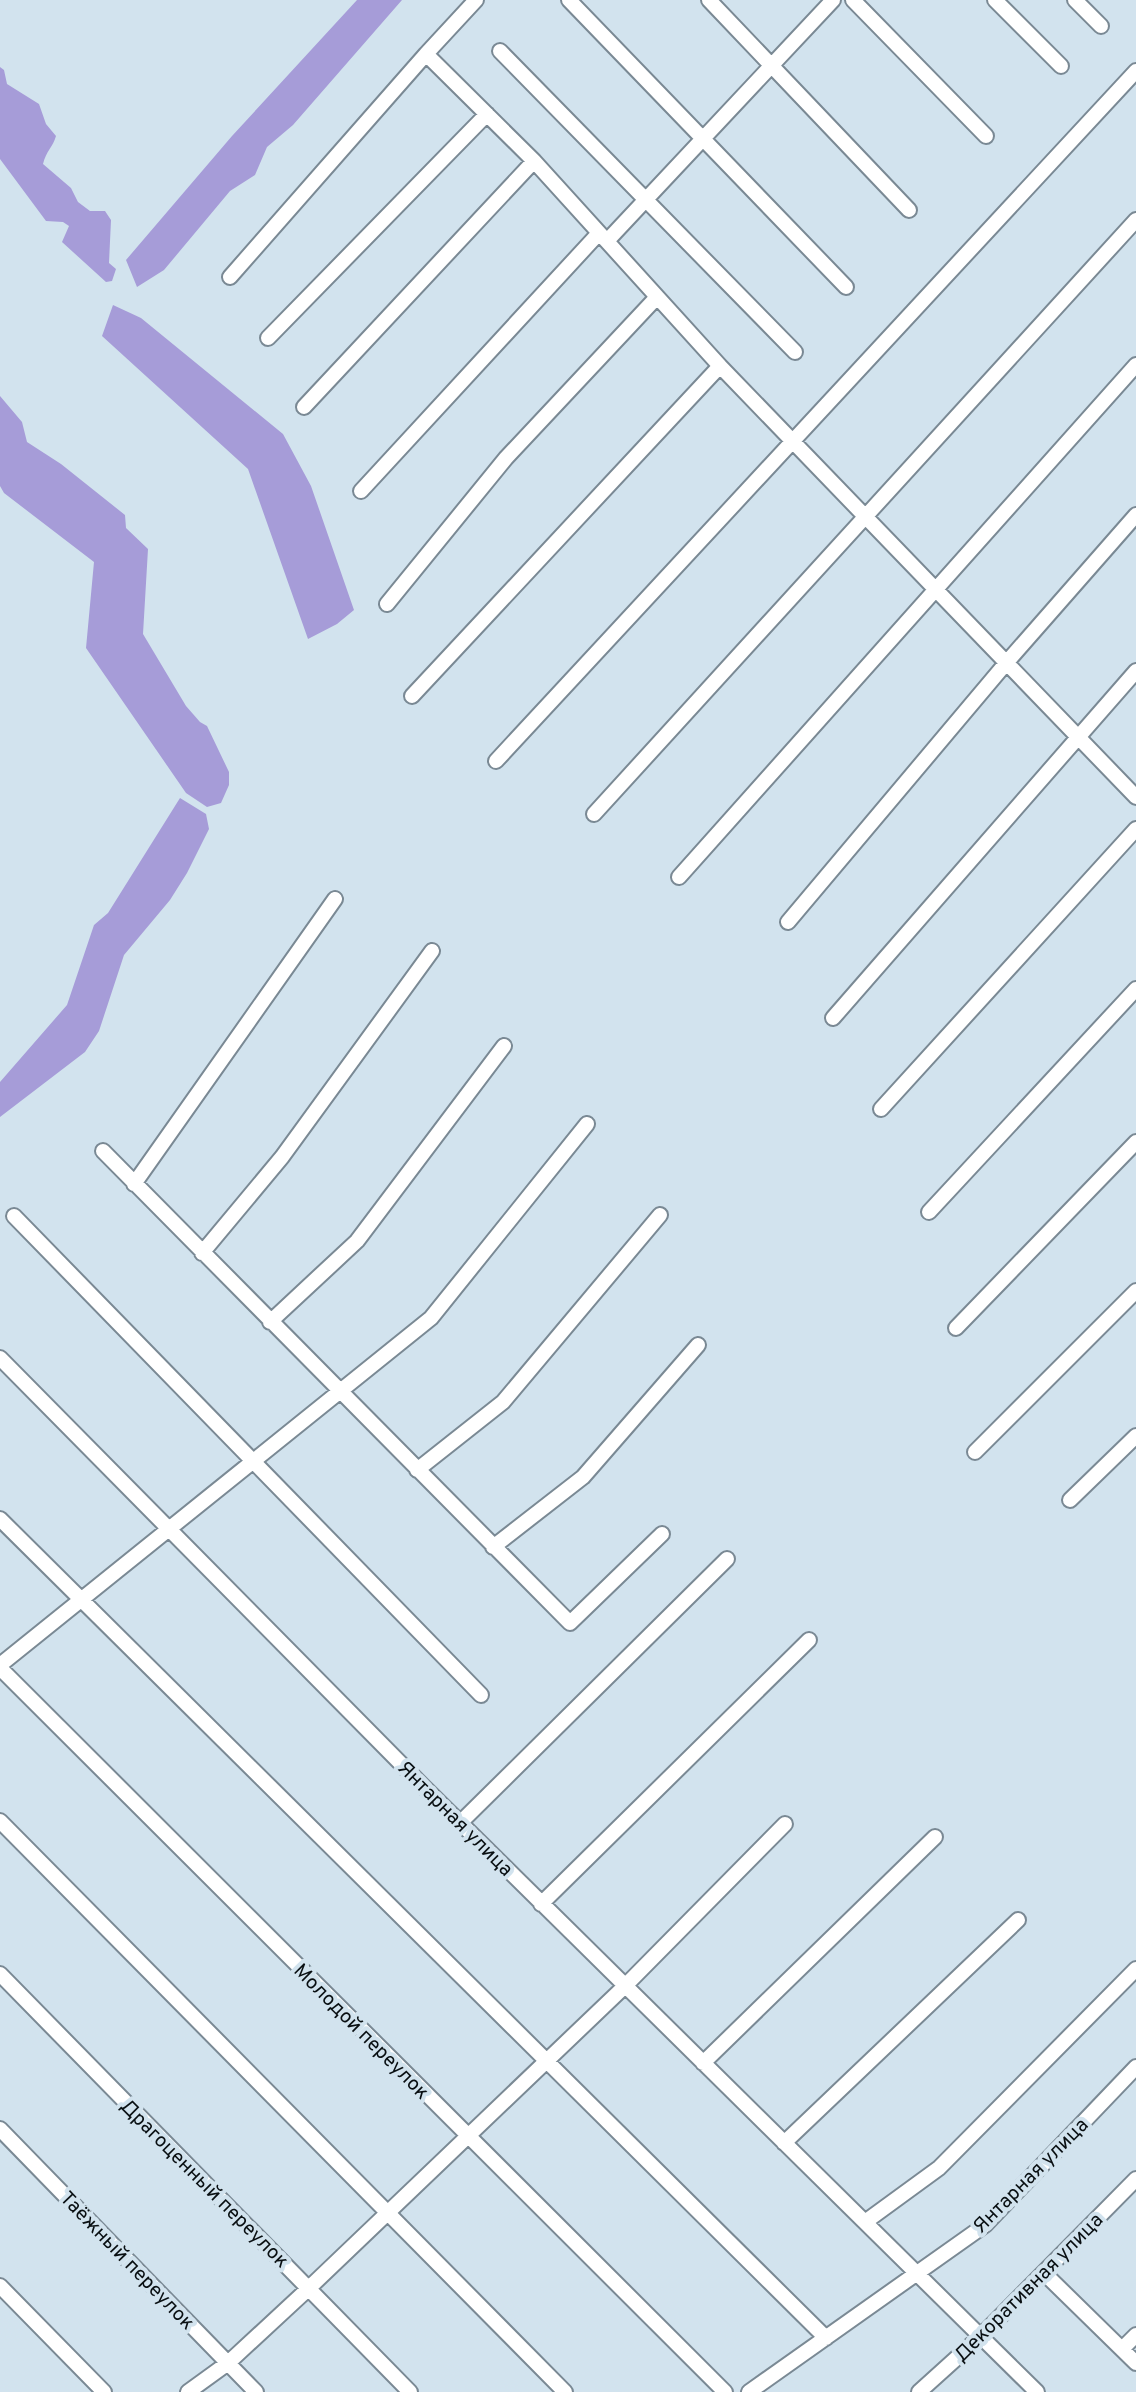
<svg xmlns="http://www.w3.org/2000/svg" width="1136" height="2392" viewBox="0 0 1136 2392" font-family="Overpass,sans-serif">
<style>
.forest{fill:#a69cd8}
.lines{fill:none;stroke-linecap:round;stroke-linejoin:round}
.minor-casing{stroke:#7a8994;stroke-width:18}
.minor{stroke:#fff;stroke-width:14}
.labels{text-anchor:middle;stroke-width:8;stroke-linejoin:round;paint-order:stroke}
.street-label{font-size:20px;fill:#090f12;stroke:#d2e3ee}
</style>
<rect width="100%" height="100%" fill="#d2e3ee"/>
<path class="forest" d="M357 0H402L293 125 267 147 255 175 230 191 164 270 137 287 126 260 232 136Z
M0 67 4 70 7 84 39 104 46 124 56 136C53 147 46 151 43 164L71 188 78 202 90 211H105L111 220 109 263 116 269 112 281 106 282 62 242 69 226 63 222 46 221 0 159Z
M113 305 141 318 283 434 311 486 354 610 337 624 308 639 248 469 102 336Z
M0 396 22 422 27 442 61 464 125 515 126 528 148 549 143 634 186 706 200 722 207 726 229 772V785L221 803 207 807 186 793 86 648 94 562 4 493 0 486Z
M180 798 206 814 209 829 187 873 170 900 124 955 99 1031 85 1052 0 1117V1082L67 1005 94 925 108 913Z"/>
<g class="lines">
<defs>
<path id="minor" d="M476 0 426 54 534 161 720 366
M569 0 846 287
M709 0 909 210
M853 0 986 136
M995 0 1061 66
M1075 0 1101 26
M500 51 795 352
M607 241 833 0
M230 277 426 54
M268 338 487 114
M304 407 534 161
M361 491 599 233
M387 604 506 458 657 297
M412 696 720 366 1136 797
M496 761 1136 71
M594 814 1136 220
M679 877 1136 365
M788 922 1007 662 1136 515
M833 1018 1136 671
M881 1109 1136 829
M103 1151 570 1623 662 1534
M134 1184 335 899
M929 1212 1136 989
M14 1216 481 1695
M202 1253 282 1157 432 951
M270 1322 357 1241 504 1046
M956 1328 1136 1142
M0 1358 423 1786 1037 2392
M975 1452 1136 1291
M417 1470 503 1402 660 1215
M1070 1500 1136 1436
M0 1519 826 2338
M493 1547 583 1477 698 1345
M0 1665 431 1318 587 1124
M0 1668 725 2392
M0 1821 565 2392
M460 1823 727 1559
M541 1904 809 1640
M0 1974 410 2392
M703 2063 935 1837
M0 2129 256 2392
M784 2143 1018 1920
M865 2222 939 2168 1136 1969
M1044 2273 1136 2363
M0 2286 104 2392
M1122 2349 1136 2335
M188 2392 228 2363 309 2288 625 1986 785 1824
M749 2392 985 2225 1136 2067
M919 2392 981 2336 1136 2179"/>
</defs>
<use href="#minor" class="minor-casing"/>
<use href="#minor" class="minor"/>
</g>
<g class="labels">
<g class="street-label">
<text transform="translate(456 1818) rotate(45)" y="7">Янтарная улица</text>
<text transform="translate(362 2031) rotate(45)" y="7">Молодой переулок</text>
<text transform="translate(1030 2175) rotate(-45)" y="7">Янтарная улица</text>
<text transform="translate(205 2183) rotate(45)" y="7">Драгоценный переулок</text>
<text transform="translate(128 2260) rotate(46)" y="7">Таёжный переулок</text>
<text transform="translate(1028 2287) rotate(-45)" y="7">Декоративная улица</text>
</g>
</g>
</svg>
